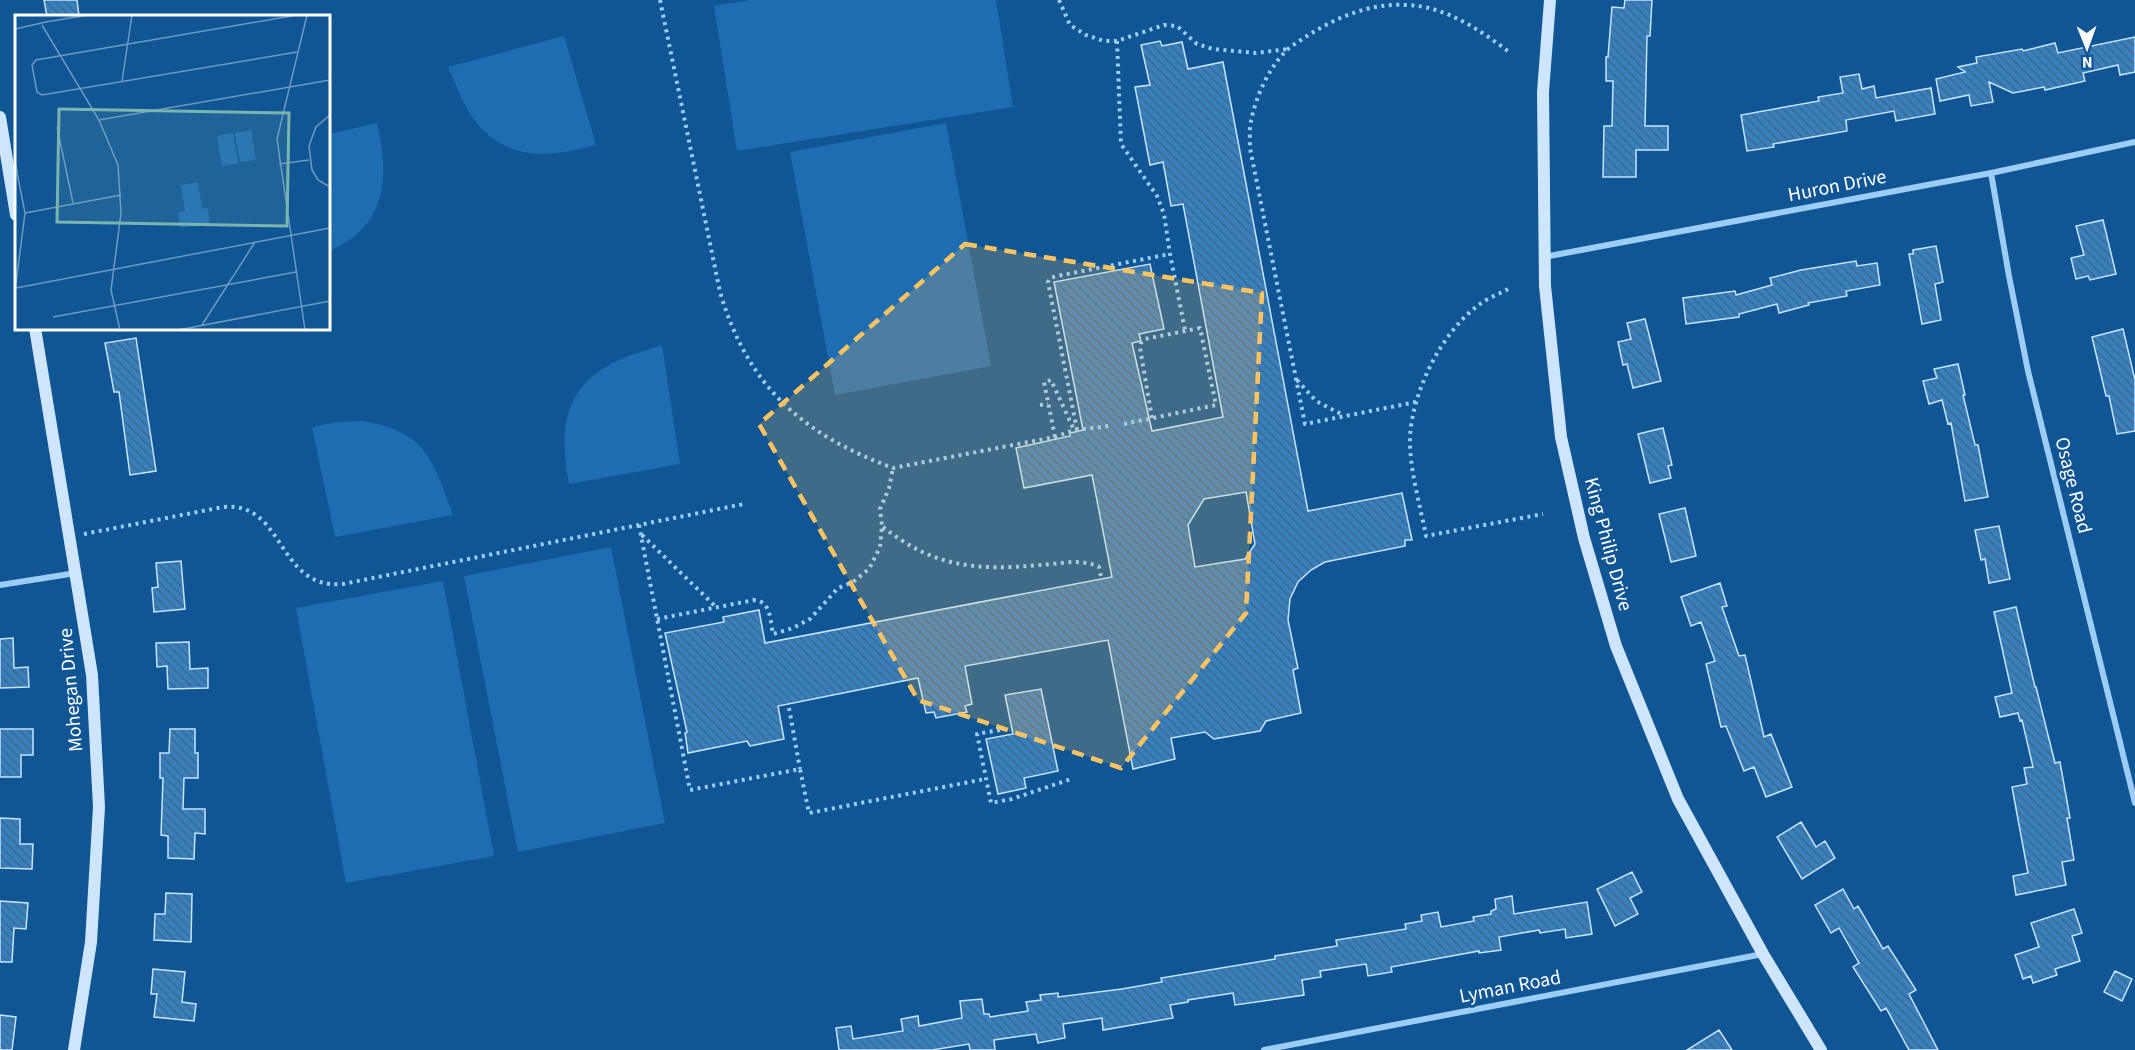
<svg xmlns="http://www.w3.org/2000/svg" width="2135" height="1050" viewBox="0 0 2135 1050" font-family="'Source Sans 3',sans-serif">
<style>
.grass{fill:#1e6db2}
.building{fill:url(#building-back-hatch);stroke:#c5e4fe;stroke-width:1.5;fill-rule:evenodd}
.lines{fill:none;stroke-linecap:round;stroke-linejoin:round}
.path{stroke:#9dccf4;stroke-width:4;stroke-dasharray:3 4.5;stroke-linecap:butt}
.street{stroke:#9dccf4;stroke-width:6}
.secondary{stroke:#cde6fd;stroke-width:12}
.marked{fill:#ffc460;fill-opacity:0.2;stroke:#ffc460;stroke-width:4.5;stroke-dasharray:12 8;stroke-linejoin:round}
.labels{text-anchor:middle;stroke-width:6;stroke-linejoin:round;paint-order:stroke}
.street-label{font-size:20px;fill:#fff;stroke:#105594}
.inset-road{fill:none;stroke:#7099bf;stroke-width:1.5}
.view{fill:#7bb4af;fill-opacity:0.15;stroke:#7bb4af;stroke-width:3}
.inset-edge{fill:none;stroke:#fff;stroke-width:3}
</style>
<defs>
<pattern id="building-back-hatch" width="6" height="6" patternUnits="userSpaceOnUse" patternTransform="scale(1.5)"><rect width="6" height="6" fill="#387fbd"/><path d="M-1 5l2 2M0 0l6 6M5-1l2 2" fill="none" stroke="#41688a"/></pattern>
</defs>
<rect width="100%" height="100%" fill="#105594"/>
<path class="grass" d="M750 0H996L1013 107 737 151 714 6Z
M564 36 596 145C548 158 505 162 473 118 462 103 456 84 448 67Z
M377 123C390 178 387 226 329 251V134Z
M946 123 991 366 835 395 790 152Z
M662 345 680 464 569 484C560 435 561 392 609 365 625 356 644 351 662 345Z
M363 421C427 432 433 460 453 515L335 537 312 427 337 422Z
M611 547 665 823 518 852 464 576Z
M443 581 494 856 346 883 296 608Z"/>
<path class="building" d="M44 0H77L79 16H47Z
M1625 0H1652L1650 36H1647L1645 126H1668V150H1636V177H1603L1604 126H1612L1613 81H1606V57H1608L1612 7 1624 8Z
M2135 37V72L2120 75 2118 65 2083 73 2085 81 2045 90 2044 87 2013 93 1989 82 1993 102 1971 106 1969 95 1940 101 1936 79 1965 72 1958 67 1977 63 1976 57 2022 49 2023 51 2055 43 2058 53Z
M1160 41 1162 46 1182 42 1188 69 1223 62 1308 511 1402 493 1412 540H1405V546L1325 562 1311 570 1298 582 1290 599 1288 620 1298 668 1293 670 1301 713 1266 721 1260 731 1214 739 1205 732 1171 738 1175 759 1133 769 1108 640 965 666 972 704 965 706 967 712 936 718 934 712 926 713 918 678 778 706 784 739 750 746 747 741 688 753 685 733 687 732 665 633 724 622 723 617 759 610 765 643 1112 577 1092 475 1024 488 1016 448 1070 436V433L1083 430 1054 282 1150 264 1164 329 1139 334 1141 341 1132 343 1152 431 1223 417 1183 204 1171 206 1163 162 1150 165 1135 87 1150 85 1141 45ZM1246 492 1255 544 1245 559 1195 567 1188 525 1204 499Z
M1859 74 1862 89 1874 86 1876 98 1931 88 1935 114 1896 121 1894 111 1846 120 1847 131 1773 144 1774 147 1747 151 1741 115 1819 101 1818 97 1843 93 1840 77Z
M2103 220 2116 274 2090 280 2088 276 2076 279 2071 258 2084 255 2076 226Z
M1936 246 1943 282 1935 284 1941 320 1922 324 1909 254H1913V250Z
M1856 261 1857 266 1877 263 1880 285 1846 291 1847 296 1808 303 1809 305 1779 313 1777 304 1739 314V317L1686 324 1683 298 1735 291 1736 295 1772 285 1770 278 1801 270Z
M1645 319 1661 381 1633 388 1627 364 1623 365 1618 342 1631 339 1627 323Z
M2123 329 2135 380V431L2117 434 2109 396H2106L2092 337Z
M136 338 156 471 130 475 119 392H114L105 343Z
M1958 364 1965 395H1963L1975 445H1978L1988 497 1965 501 1951 423 1948 424 1942 400 1929 404 1923 381 1937 378 1934 369Z
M1663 428 1672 465 1668 466 1671 478 1650 483 1638 434Z
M1685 508 1696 556 1671 562 1659 514Z
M1999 526 2010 579 1989 583 1985 559 1981 560 1975 530Z
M181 561 185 609 154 612 152 588 158 587 156 563Z
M1720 583 1727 606 1722 607 1739 656 1745 655 1764 737 1771 734 1792 787 1766 797 1754 767 1744 771 1726 726 1721 727 1706 664 1715 661 1701 622 1691 626 1681 597Z
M2016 607 2035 687H2036L2055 763 2060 762 2070 818H2067L2074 860 2062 862 2066 885 2016 895 2013 876 2028 873 2012 787 2027 784 2024 768 2033 767 2022 720 2020 721 2018 713 2000 717 1995 697 2012 693 1994 612Z
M13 638 14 668 28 667 29 687 0 688V639Z
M189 642 190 669 208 668V688L168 689 167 666 157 667 156 643Z
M1041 689 1058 771 1024 778 1026 788 998 794 986 739 1013 734 1005 695Z
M0 729H33V755H21V777H0Z
M170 729H195V753H198V778H184L183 809H205V834L195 833 194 859 168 858V836L161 835 163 778H160V753H169Z
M0 818 20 819V844H33L32 869 0 868Z
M1801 822 1816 847 1825 841 1835 858 1802 879 1777 837Z
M1632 872 1642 892 1630 898 1638 914 1615 926 1597 889Z
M1843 889 1854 909 1858 906 1883 949 1888 946 1916 990 1909 994 1938 1050H1909L1886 1008 1881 1011 1853 967 1859 963 1839 928 1831 933 1815 905Z
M166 893 192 894 191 942 154 940 155 914H165Z
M1512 896 1514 914 1587 902 1592 934 1566 938 1565 929 1540 933 1539 930 1499 937 1501 950 1479 953V951L1391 967 1392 972 1368 976 1366 964 1320 971 1321 977 1302 980 1304 995 1235 1005 1233 993 1188 1000V1002L1170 1005 1173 1018 1103 1030 1102 1018 1063 1024 1065 1038 1038 1043 1036 1034 994 1040 995 1050H970L969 1044 932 1050H839L836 1028 851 1026 853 1039 903 1031 901 1019 918 1016 919 1026 962 1018 960 1001 982 999 984 1014H989L990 1017 1028 1011 1026 1002 1041 1000 1040 995 1058 993V997L1122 989 1162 982 1161 978 1275 959V956L1337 946 1336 940 1406 929 1405 924 1422 921 1421 915 1438 912 1441 927 1474 921 1473 917 1491 914V911L1496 909 1495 899Z
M0 901 28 903 26 929 14 928 12 962H0Z
M2074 909 2082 933 2072 936 2080 961 2055 969 2057 975 2033 983 2031 976 2023 979 2015 955 2039 947 2031 923Z
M153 969 185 972 182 1002 196 1004 194 1021 154 1017 157 994H151Z
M2115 971 2132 979 2122 1001 2104 992Z
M0 1015 16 1017 12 1050H0Z
M1719 1030 1732 1050H1687Z"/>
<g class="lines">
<path class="path" d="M660 0 720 292C748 387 802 434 893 468L1055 437 1074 430 1109 426
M1059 0 1070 25 1086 35 1104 41H1117L1164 25 1177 26 1197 44 1213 49 1256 53 1288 49
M1117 41 1121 144 1157 196 1164 214 1170 254 1185 330
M1508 289C1499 294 1488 298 1480 304 1442 331 1413 390 1410 436 1409 469 1420 504 1426 536L1543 514
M1297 380 1316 401 1343 415
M1416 402 1305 424 1250 148C1250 140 1249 130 1251 121 1256 96 1269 67 1288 49 1294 44 1301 40 1307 36 1337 17 1370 3 1406 5 1445 6 1478 29 1508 51
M1040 405 1048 404
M1124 424 1216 405 1200 328 1145 339 1141 343 1140 348 1152 418
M1077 430 1048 282 1050 278 1057 276 1170 254
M1055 437 1044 382 1051 380 1074 430
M639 525 690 790 800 769 809 813 985 779
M883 527C933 567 977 571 1040 565 1058 564 1082 558 1099 567L1101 577
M84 534 223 507C286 501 276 590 343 584L744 504
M642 535 716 607
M657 619 754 600C771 601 770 620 773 634L793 628 810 619 838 588 853 582 869 569 880 547 882 526 880 509 889 488 893 468
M789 708 800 769
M1000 730 977 734 991 803 1012 799 1071 779"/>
<path class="street" d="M1991 173 2009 276 2028 371 2135 803
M1544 257 1991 173 2135 142
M0 585 76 573
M1264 1050 1763 954"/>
<path class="secondary" d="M1550 0 1543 92 1545 286 1561 437 1584 538 1616 646 1678 799 1763 954 1821 1050
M0 117 16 215
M35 328 92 675 99 807 91 942 74 1050"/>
</g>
<path class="marked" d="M965 244 1262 293 1246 613 1121 768 918 700 759 424Z"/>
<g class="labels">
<g class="street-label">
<text transform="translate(1837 185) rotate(-11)" y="7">Huron Drive</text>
<text transform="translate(2074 485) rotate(76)" y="7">Osage Road</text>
<text transform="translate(1609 544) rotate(75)" y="7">King Philip Drive</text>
<text transform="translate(70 690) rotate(-95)" y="7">Mohegan Drive</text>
<text transform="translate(1510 986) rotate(-11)" y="7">Lyman Road</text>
</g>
</g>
<g transform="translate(15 15)">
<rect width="315" height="315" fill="#105594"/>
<path d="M236 115 241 145 225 147 220 118ZM218 118 223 148 207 151 202 121ZM183 167 187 193 184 194 193 193 195 209 165 213 163 197 170 196 166 170Z" fill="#1e6db2"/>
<path class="inset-road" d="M31 7 73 0M27 10 84 105 103 150 106 198 96 275 105 315M0 14 31 7 26 8M282 37 27 80 22 77 17 50 21 45 282 0M107 66 117 0M315 100 301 112 294 131 297 155 303 165 315 172M84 105 315 65M42 112 58 188M0 147 10 198 0 276M264 149 294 145M10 198 106 180M1 273 315 213M38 302 281 257M187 310 240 227M163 315 315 286M290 315 262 124 292 0"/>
<path class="view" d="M44 94 274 98 272 211 42 207Z"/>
<rect width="315" height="315" class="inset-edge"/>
</g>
<g transform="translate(2087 48) rotate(179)" stroke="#105594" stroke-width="4.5" paint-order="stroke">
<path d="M0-4.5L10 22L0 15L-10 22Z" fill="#ffffff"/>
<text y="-9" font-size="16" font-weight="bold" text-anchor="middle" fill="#ffffff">N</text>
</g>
</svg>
